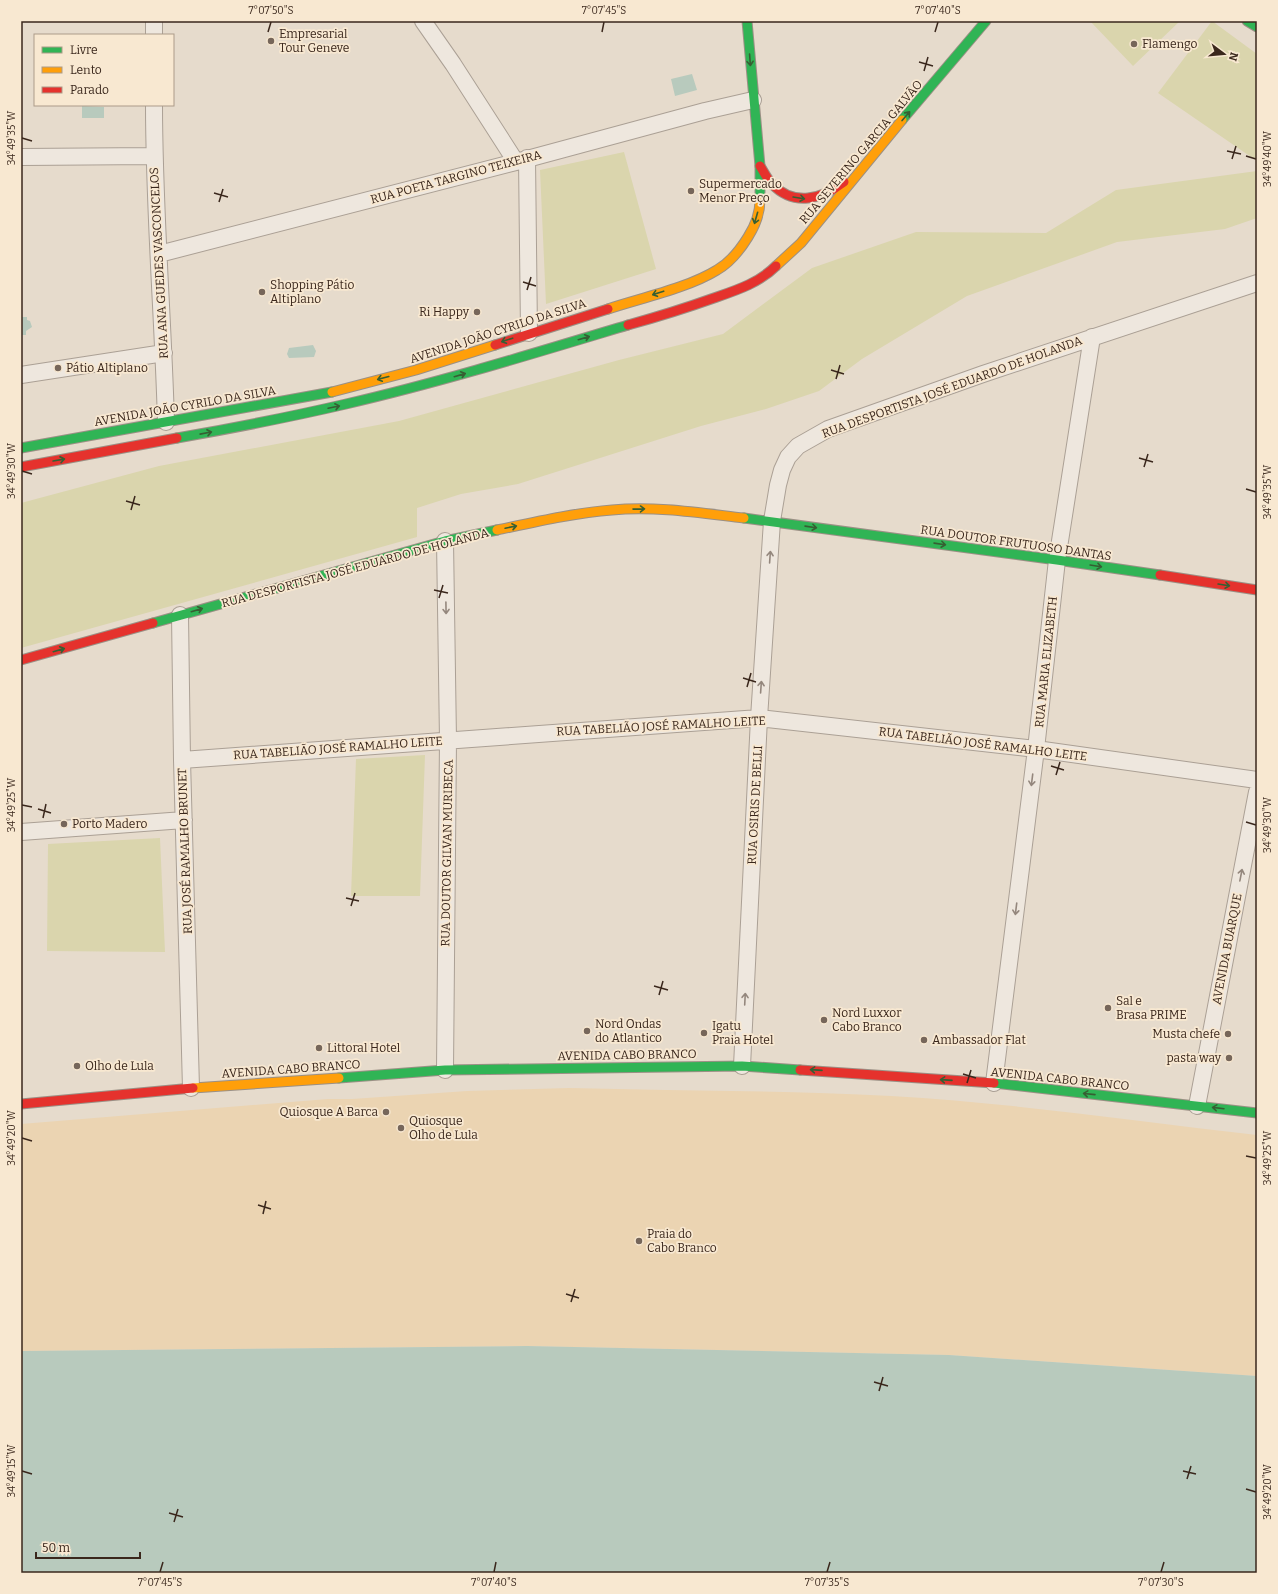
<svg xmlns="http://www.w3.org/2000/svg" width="1278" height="1594" viewBox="0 0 1278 1594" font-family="Bitter,serif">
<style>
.green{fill:#dad5ad}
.sand{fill:#ebd4b2}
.water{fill:#b8cabd}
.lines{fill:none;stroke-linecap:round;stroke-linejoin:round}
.street-casing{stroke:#aba095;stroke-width:18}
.fast-casing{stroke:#9b9085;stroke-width:11}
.slow-casing{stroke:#9b9085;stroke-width:11}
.jam-casing{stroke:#9b9085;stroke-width:11}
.street{stroke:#eee7de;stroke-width:16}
.fast{stroke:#30b455;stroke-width:9}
.slow{stroke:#ff9f0a;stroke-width:9}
.jam{stroke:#e5322d;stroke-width:9}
.oneway{stroke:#365f33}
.oneway2{stroke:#94877d}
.ticks{fill:none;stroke:#3a271c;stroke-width:1.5}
.poi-dot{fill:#76665a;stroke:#f8e8d1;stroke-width:1.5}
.labels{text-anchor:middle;stroke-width:3.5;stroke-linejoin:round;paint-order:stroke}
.poi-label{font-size:12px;fill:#3a271c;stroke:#f8e8d1;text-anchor:start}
.street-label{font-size:12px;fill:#3a271c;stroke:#f8e8d1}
.neatline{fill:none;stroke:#3a271c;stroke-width:1.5}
.ticks-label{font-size:10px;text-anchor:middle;fill:#3a271c}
</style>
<rect width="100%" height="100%" fill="#e6dbcc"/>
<path class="green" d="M1090 21H1180L1133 66Z
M1212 21 1257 54V161L1158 93Z
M624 152 656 269 546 304 540 170Z
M1257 171V218L1225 229 1117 242 967 296 862 359 819 391 766 409 701 426 518 484 461 494 417 508V537L21 648V503L159 466 399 421 619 360 723 334 812 268 916 232 1046 233 1116 190Z
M425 755 420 896H351L356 759Z
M160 838 165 952 47 951 48 844Z"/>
<path class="sand" d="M569 1088C676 1091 784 1090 891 1096 1014 1103 1135 1121 1257 1135V1376L949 1355 527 1346 21 1351V1124L328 1099H352L467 1091Z"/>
<path class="water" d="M692 74 697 90 675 96 671 79Z
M82 106 104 107V118H82Z
M21 317H27V320L30 321 32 327 26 331V335H21Z
M313 345 316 351 314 357 289 358 287 354 289 348Z
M527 1346 949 1355 1257 1376V1573H21V1351Z"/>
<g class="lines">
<defs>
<path id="street" d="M154 21V35
M423 21 453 64 516 162
M154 105C154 211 163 316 166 422
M21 157 154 156
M527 158 529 333
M159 254 516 162 705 111 753 100
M21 375 164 353
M180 615 182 760 191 1088
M182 760 759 718 1036 749 1257 780
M21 832 184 820
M742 1066 759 718 772 521 778 485 782 470 788 457 798 446 828 429 983 374 1257 283
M445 1070 448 740 445 541
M994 1083 1036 749 1057 560 1092 337
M1197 1106 1257 792"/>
<path id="fast" d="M747 21 760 166V200
M1247 21 1257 27
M902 120 986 21
M177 438C234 428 290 417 346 404 441 382 535 353 628 325
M21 448 332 392
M744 518 1057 560 1160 575
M153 623 445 541 497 530
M339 1078 445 1070 742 1066 800 1070
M994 1083 1257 1113"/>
<path id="slow" d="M776 266 801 243 902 120
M608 309C641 298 688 288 717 270 731 262 740 250 748 237 755 226 760 213 760 200
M332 392 416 370 495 345
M497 530C535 522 574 513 612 510 656 506 700 513 744 518
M193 1088 339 1078"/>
<path id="jam" d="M760 166C764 172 767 179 772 184 794 207 822 199 844 182
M628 325C657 317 686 308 714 298 737 290 759 283 776 266
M495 345 608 309
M21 467 177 438
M1160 575 1257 590
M21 660 153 623
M800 1070 994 1083
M21 1104 193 1088"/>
</defs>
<use href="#street" class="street-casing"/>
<use href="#fast" class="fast-casing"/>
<use href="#slow" class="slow-casing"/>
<use href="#jam" class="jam-casing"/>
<use href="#street" class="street"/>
<use href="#fast" class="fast"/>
<use href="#slow" class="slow"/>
<use href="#jam" class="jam"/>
</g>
<defs><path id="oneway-shaft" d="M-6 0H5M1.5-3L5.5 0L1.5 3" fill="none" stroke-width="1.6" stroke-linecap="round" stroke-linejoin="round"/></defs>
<g class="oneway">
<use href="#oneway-shaft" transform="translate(750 60) rotate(86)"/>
<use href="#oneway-shaft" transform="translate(906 116) rotate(-49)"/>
<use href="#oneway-shaft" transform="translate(799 198) rotate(9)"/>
<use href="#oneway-shaft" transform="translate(756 218) rotate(106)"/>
<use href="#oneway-shaft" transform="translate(658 293) rotate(162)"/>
<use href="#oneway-shaft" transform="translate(584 338) rotate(-16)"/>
<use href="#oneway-shaft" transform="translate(507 340) rotate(162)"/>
<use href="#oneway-shaft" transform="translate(460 375) rotate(-16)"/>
<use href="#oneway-shaft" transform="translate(383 378) rotate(165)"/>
<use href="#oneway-shaft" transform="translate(334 407) rotate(-12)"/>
<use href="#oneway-shaft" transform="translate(206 433) rotate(-11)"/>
<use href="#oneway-shaft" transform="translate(59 460) rotate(-10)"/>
<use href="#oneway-shaft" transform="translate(639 509) rotate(-1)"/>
<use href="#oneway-shaft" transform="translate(511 527) rotate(-12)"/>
<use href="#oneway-shaft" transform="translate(811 527) rotate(8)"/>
<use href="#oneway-shaft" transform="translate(940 544) rotate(8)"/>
<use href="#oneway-shaft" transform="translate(1096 566) rotate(9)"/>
<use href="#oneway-shaft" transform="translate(1224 585) rotate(9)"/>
<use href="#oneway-shaft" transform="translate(197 610) rotate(-16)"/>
<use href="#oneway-shaft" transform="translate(59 650) rotate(-16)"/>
<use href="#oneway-shaft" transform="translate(816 1070) rotate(-176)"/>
<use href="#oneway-shaft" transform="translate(946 1080) rotate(-176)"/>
<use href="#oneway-shaft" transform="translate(1089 1094) rotate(-174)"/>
<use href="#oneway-shaft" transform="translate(1218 1108) rotate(-173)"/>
</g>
<g class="oneway2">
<use href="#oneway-shaft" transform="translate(770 557) rotate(-86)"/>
<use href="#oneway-shaft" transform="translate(446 608) rotate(89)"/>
<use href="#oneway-shaft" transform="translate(761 687) rotate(-86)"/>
<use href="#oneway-shaft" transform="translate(1032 780) rotate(97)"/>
<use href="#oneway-shaft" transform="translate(1241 875) rotate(-79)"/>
<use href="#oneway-shaft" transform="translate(1016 909) rotate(97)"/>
<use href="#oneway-shaft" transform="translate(745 999) rotate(-87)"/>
</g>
<path class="ticks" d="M268 32 271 22M602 32 604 22M935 32 938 22M919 62 933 66M924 71 928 57M22 138 32 141M1227 151 1241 154M1246 156 1256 159M1232 159 1236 146M214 193 228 197M219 202 223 189M523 282 536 286M527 290 531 277M831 370 844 374M836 379 840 365M1139 458 1153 462M1144 467 1148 454M22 471 32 474M1246 489 1256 492M126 501 140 505M131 510 135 496M434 590 448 593M439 598 443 585M743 678 756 682M747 687 751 673M1051 766 1064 770M1056 775 1060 762M22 805 32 807M38 809 51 813M43 818 46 804M1246 822 1256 825M346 898 359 901M351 906 355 893M654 986 668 990M659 995 663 981M963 1074 976 1078M967 1083 971 1070M22 1138 32 1141M1246 1156 1256 1158M258 1205 271 1209M263 1214 266 1201M566 1294 579 1298M571 1302 575 1289M874 1382 888 1386M879 1391 883 1377M22 1471 32 1474M1183 1471 1196 1474M1187 1479 1191 1466M1246 1489 1256 1492M169 1513 183 1517M174 1522 178 1509M160 1572 163 1562M494 1572 496 1562M827 1572 830 1562M1161 1572 1164 1562"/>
<g class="poi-dot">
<circle cx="271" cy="41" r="4"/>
<circle cx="1134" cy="44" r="4"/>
<circle cx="691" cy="191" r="4"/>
<circle cx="262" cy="292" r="4"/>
<circle cx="477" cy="312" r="4"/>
<circle cx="58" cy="368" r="4"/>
<circle cx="64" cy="824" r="4"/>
<circle cx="1108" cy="1008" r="4"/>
<circle cx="824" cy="1020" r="4"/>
<circle cx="587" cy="1031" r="4"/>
<circle cx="704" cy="1033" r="4"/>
<circle cx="1228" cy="1034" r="4"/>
<circle cx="924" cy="1040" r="4"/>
<circle cx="319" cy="1048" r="4"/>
<circle cx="1229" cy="1058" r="4"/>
<circle cx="77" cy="1066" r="4"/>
<circle cx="386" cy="1112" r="4"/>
<circle cx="401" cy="1128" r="4"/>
<circle cx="639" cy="1241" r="4"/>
</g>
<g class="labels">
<g class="poi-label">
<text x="279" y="38">Empresarial<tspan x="279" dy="14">Tour Geneve</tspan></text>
<text x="1142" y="48">Flamengo</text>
<text x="699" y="188">Supermercado<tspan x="699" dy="14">Menor Preço</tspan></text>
<text x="270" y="289">Shopping Pátio<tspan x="270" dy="14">Altiplano</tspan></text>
<text x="469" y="316" text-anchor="end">Ri Happy</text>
<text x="66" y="372">Pátio Altiplano</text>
<text x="72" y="828">Porto Madero</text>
<text x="1116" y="1005">Sal e<tspan x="1116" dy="14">Brasa PRIME</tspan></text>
<text x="832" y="1017">Nord Luxxor<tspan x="832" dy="14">Cabo Branco</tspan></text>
<text x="595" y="1028">Nord Ondas<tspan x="595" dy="14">do Atlantico</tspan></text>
<text x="712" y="1030">Igatu<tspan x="712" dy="14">Praia Hotel</tspan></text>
<text x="1220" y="1038" text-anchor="end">Musta chefe</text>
<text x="932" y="1044">Ambassador Flat</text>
<text x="327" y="1052">Littoral Hotel</text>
<text x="1221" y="1062" text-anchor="end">pasta way</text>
<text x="85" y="1070">Olho de Lula</text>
<text x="378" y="1116" text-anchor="end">Quiosque A Barca</text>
<text x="409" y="1125">Quiosque<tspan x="409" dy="14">Olho de Lula</tspan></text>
<text x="647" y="1238">Praia do<tspan x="647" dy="14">Cabo Branco</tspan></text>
</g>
<g class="street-label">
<text transform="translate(861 152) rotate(-50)" y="4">RUA SEVERINO GARCIA GALVÃO</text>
<text transform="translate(456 177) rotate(-15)" y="4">RUA POETA TARGINO TEIXEIRA</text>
<text transform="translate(159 263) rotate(-93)" y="4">RUA ANA GUEDES VASCONCELOS</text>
<text transform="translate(498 331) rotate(-18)" y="4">AVENIDA JOÃO CYRILO DA SILVA</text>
<text transform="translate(952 387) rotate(-20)" y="4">RUA DESPORTISTA JOSÉ EDUARDO DE HOLANDA</text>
<text transform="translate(185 406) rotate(-10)" y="4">AVENIDA JOÃO CYRILO DA SILVA</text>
<text transform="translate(1016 543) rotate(8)" y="4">RUA DOUTOR FRUTUOSO DANTAS</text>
<text transform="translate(355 568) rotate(-15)" y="4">RUA DESPORTISTA JOSÉ EDUARDO DE HOLANDA</text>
<text transform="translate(1046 662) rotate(-84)" y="4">RUA MARIA ELIZABETH</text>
<text transform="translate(661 726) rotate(-3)" y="4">RUA TABELIÃO JOSÉ RAMALHO LEITE</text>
<text transform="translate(983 744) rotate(7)" y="4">RUA TABELIÃO JOSÉ RAMALHO LEITE</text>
<text transform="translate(338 748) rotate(-4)" y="4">RUA TABELIÃO JOSÉ RAMALHO LEITE</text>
<text transform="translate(755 805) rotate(-87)" y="4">RUA OSIRIS DE BELLI</text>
<text transform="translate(185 851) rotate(-92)" y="4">RUA JOSÉ RAMALHO BRUNET</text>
<text transform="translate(447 853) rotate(-89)" y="4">RUA DOUTOR GILVAN MURIBECA</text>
<text transform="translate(1227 949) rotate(-79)" y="4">AVENIDA BUARQUE</text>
<text transform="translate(627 1055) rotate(-1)" y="4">AVENIDA CABO BRANCO</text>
<text transform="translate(291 1069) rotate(-4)" y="4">AVENIDA CABO BRANCO</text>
<text transform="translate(1060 1079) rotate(6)" y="4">AVENIDA CABO BRANCO</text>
</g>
</g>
<rect width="1278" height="1594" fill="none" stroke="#f8e8d1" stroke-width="44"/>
<rect x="34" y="34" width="140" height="72" fill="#f8e8d1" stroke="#ac9b89"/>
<rect x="42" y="47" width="20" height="6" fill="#30b455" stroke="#ac9b89"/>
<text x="70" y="54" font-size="12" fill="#3a271c">Livre</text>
<rect x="42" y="67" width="20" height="6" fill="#ff9f0a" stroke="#ac9b89"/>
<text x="70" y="74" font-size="12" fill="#3a271c">Lento</text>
<rect x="42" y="87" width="20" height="6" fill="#e5322d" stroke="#ac9b89"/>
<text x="70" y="94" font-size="12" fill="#3a271c">Parado</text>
<g transform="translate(1224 54) rotate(106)" stroke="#f8e8d1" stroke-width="3" paint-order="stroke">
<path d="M0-3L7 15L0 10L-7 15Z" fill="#3a271c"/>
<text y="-6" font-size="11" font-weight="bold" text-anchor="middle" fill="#3a271c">N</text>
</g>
<path d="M36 1552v6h104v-6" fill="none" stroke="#3a271c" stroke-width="2"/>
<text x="42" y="1552" font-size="12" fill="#3a271c" stroke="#f8e8d1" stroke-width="3" paint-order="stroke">50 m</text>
<rect x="22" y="22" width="1234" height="1550" class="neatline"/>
<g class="ticks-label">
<text x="271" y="14">7°07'50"S</text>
<text x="604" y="14">7°07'45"S</text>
<text x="938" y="14">7°07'40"S</text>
<text transform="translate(11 138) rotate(-90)" y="4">34°49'35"W</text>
<text transform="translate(1267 159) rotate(-90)" y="4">34°49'40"W</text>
<text transform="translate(11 471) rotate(-90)" y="4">34°49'30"W</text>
<text transform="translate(1267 492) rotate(-90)" y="4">34°49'35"W</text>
<text transform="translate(11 805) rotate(-90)" y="4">34°49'25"W</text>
<text transform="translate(1267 825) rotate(-90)" y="4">34°49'30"W</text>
<text transform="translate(11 1138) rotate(-90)" y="4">34°49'20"W</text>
<text transform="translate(1267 1158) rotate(-90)" y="4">34°49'25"W</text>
<text transform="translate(11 1471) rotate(-90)" y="4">34°49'15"W</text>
<text transform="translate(1267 1492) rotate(-90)" y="4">34°49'20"W</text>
<text x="160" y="1586">7°07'45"S</text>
<text x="494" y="1586">7°07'40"S</text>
<text x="827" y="1586">7°07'35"S</text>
<text x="1161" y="1586">7°07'30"S</text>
</g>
</svg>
